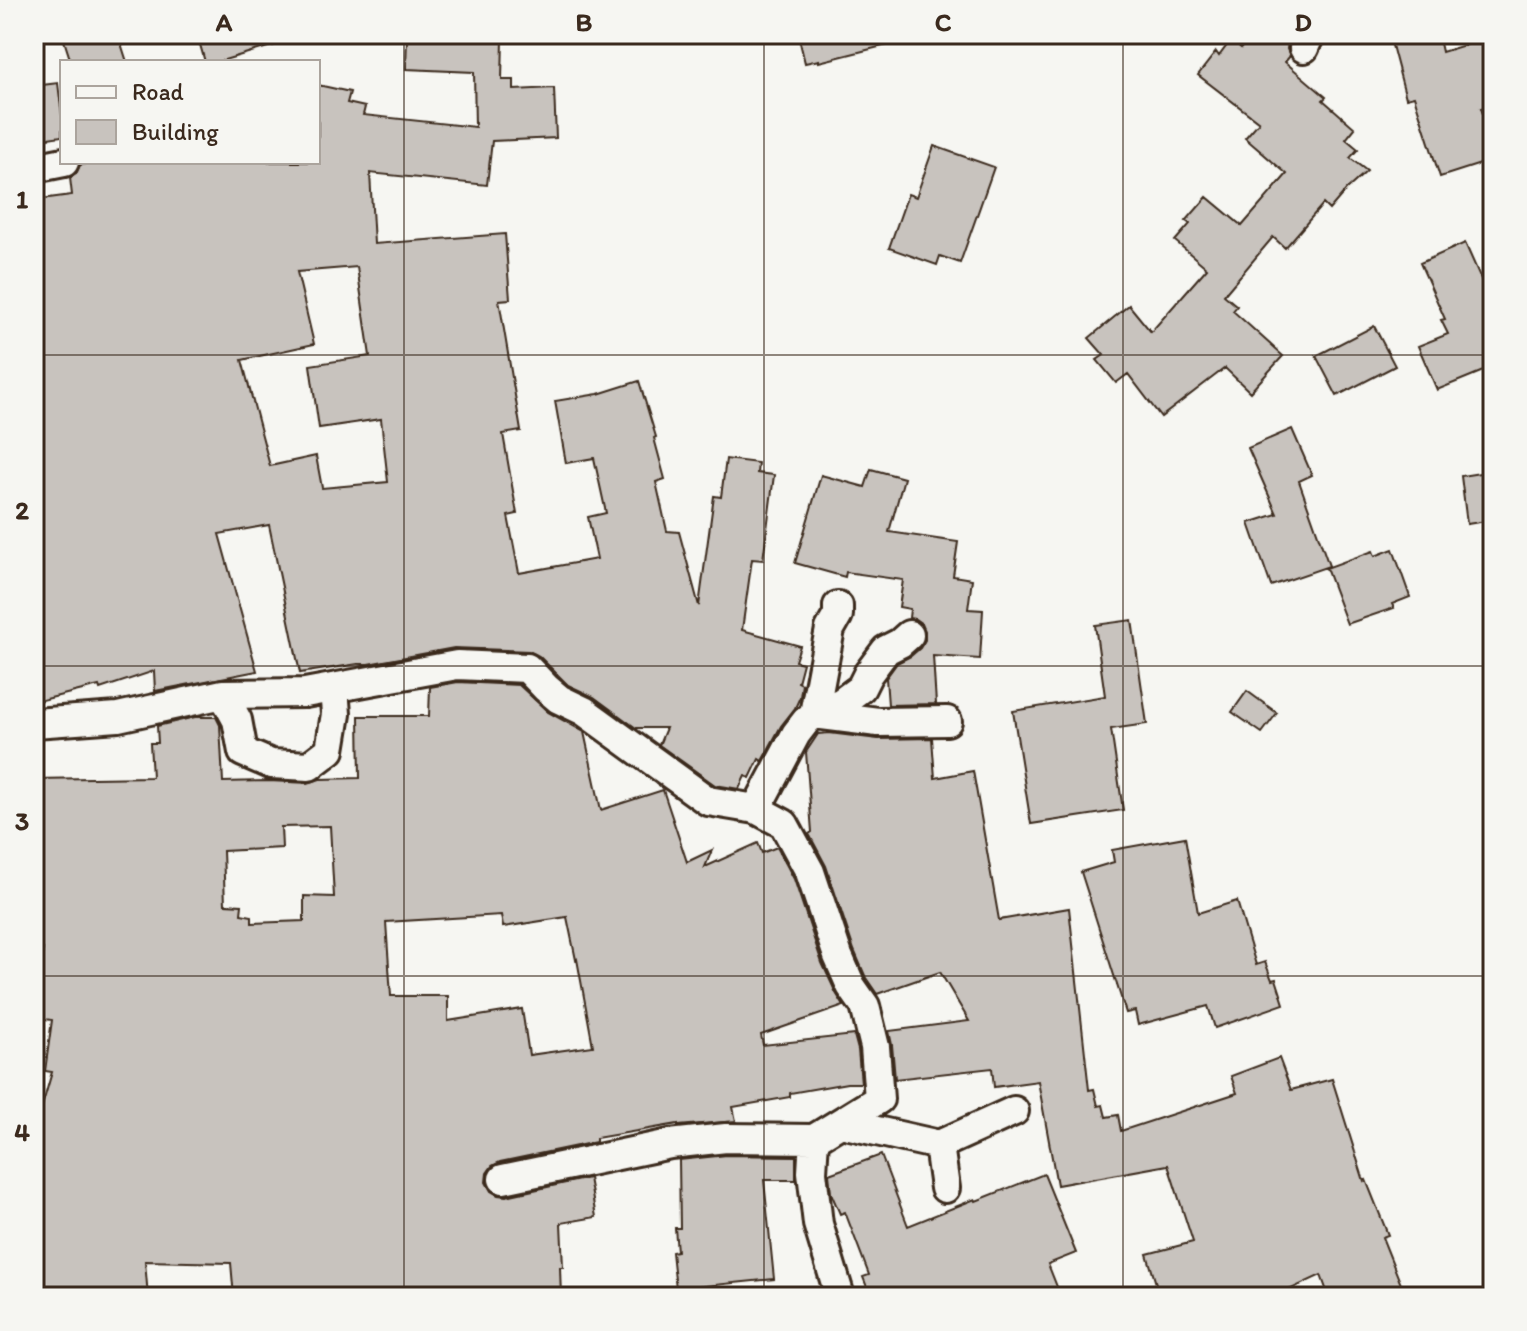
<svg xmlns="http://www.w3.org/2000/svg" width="1527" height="1331" viewBox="0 0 1527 1331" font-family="Itim,sans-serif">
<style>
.building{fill:#c8c3be;stroke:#3b2a1e;stroke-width:2;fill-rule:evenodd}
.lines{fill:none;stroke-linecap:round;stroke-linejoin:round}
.street-casing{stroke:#3b2a1e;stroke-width:34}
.street{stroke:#f6f6f2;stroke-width:28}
.grid{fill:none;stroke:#3b2a1e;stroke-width:2;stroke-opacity:0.55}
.neatline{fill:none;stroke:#3b2a1e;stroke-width:3}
.grid-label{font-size:26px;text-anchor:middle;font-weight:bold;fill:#3b2a1e}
</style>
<rect width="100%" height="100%" fill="#f6f6f2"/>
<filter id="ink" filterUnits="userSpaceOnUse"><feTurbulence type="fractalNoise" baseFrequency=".0125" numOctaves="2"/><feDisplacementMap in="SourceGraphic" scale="16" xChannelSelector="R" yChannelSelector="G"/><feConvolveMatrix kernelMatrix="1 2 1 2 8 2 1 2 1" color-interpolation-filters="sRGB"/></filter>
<g filter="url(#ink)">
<path class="building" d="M62 34H118L127 62H71Z
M197 34H287L288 41 221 61 205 62Z
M798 34H893L895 43 819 62V60L805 63Z
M1252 34H1279L1288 41 1287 49 1290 56 1285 62 1326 97 1323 100 1355 128 1346 139 1358 149 1350 158 1367 171 1346 190 1329 210 1323 204 1285 248 1273 237 1224 295 1237 306 1233 311 1283 356 1250 392 1225 368 1161 417 1128 374 1116 383 1097 360 1104 355 1089 338 1129 305 1151 332 1207 268 1175 241 1190 224 1186 221 1207 197 1242 226 1287 174 1245 138 1259 122 1198 75 1216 52 1219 56 1231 40 1241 48Z
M1389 34H1438L1442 52 1481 40 1493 79V105L1481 108 1493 146V160L1440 177 1414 96 1406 98Z
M407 37 503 39 502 80H514V90L554 88 556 138 492 141 487 185 370 173 374 244 505 234 510 299 499 300 521 431 503 434 517 514 508 516 519 573 597 559 588 517 606 513 594 458 566 463 555 401 598 394 639 381 656 437 654 438 665 479 656 482 667 531 679 532 699 606 714 496 721 497 726 459 758 463 757 473 774 475 763 560 752 559 742 630 800 646 795 661 803 663 798 682 802 684 800 697 795 708 781 726 762 761 759 759 750 778 745 776 739 789 715 785 659 745 666 728H636L594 697 568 685 539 656 529 651 454 648 368 664H358L300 673 269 525 219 534 257 671 155 691 154 671 100 689 99 686 34 702V200L72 195 70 178 76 174 80 165 98 162H318V85L350 92 347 103 365 107 363 115 475 127 474 72 406 69ZM357 267 370 356 310 365 319 428 381 419 388 482 322 488 316 456 270 466 242 360 314 344 297 272Z
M58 83 62 116V136L34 140V86Z
M934 146 994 167 960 263 940 256 937 265 889 248 908 194 916 197Z
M1465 243 1493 306V367L1437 390 1418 346 1448 334 1441 320 1445 319 1420 263Z
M1374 326 1395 366 1337 396 1316 356Z
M1292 429 1312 475 1299 481 1329 566 1271 586 1249 523 1277 514 1248 448Z
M871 469 904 478 889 532 958 542 953 576 972 579 968 609 983 610 980 659 933 656 936 704 888 705 886 678 897 663 911 656 920 648 925 640V631L922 624 915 619 909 618 910 609 899 607 903 580 846 572 845 577 795 563 821 475 865 487Z
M1493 471V520L1467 524 1461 476Z
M1393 549 1410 597 1392 604 1394 608 1347 624 1326 568 1373 551 1375 556Z
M1132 620 1147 724 1111 729 1123 810 1031 824 1013 711 1105 696 1095 625Z
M458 682 519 685 548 712 584 732 601 810 663 790 687 862 712 850 705 867 758 843 762 853 777 847 794 879 822 963 836 993 844 1006 761 1035 763 1045 854 1035 858 1050 861 1083H847L790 1093V1097L733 1107 736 1121 678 1126V1124L596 1138V1142L500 1162 492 1166 487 1173 486 1182 491 1191 498 1195 506 1196 589 1178 596 1217 561 1223 563 1267H560L561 1297H234L231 1263 145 1261 148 1297H41L34 1257V1119L38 1120 52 1072 45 1071 52 1020 37 1018 43 949H34L36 854H34V779L152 777 150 743H158L157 726 195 717H216L220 725 223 782 269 781 308 783 320 779 360 778 359 716H429L430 687ZM330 826 334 897 304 896V921L252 923V916L241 914 242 905 225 904 223 851 282 848 281 827ZM501 915 503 927 567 917 576 960 577 959 593 1046 529 1055 522 1009 448 1021V996H391L386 922Z
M1247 691 1277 713 1262 733 1232 712Z
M829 733 878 739 932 738 935 778 973 771 999 920 1069 908 1089 1090 1094 1089 1098 1106 1103 1105 1106 1117 1118 1115 1121 1131 1237 1093 1231 1076 1279 1058 1291 1090 1332 1079 1364 1181 1366 1180 1388 1235 1382 1237 1406 1297H1329L1321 1275 1274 1297H1160L1147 1254 1193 1242 1168 1165 1057 1185 1038 1081 994 1087 992 1068 895 1079 892 1045 889 1031 969 1021 940 972 877 994 866 978 854 950 826 866 809 834 812 832 806 752 818 734Z
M1185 837 1198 913 1237 901 1256 965 1265 962 1272 980 1276 979 1284 1004 1215 1028 1208 1006 1138 1025 1135 1011 1126 1013 1081 872 1114 862 1112 850Z
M727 1155 796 1156V1180H764L774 1279 676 1289 672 1252 677 1251 675 1228H680L679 1160Z
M881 1155 908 1226 975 1199 976 1201 1044 1174 1076 1253 1048 1264 1061 1297H871L863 1277 869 1275 845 1212 840 1214 831 1193 829 1174Z"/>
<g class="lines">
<defs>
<path id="street" d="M1304 48 1310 34
M34 168 64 162
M838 606V615L830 629 814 714 878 722 947 721
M223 694 237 720 243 752 271 764 309 766 330 750 336 714 334 688
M34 723 118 717 223 694 305 693 457 665 527 668 546 688 559 699 584 711 708 801 756 809 784 824 810 872 838 956 851 986 865 1006 875 1047 879 1099 814 1139 726 1138 670 1144 503 1179
M756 809 796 734 806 721 814 714 842 702 861 688 868 674 886 650 900 643 909 635
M841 1123 939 1145 1014 1111
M814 1139 812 1172 818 1224 838 1290 837 1297
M939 1145 945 1188"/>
</defs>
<use href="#street" class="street-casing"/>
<use href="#street" class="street"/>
</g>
</g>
<path class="grid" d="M404 34V1297M764 34V1297M1123 34V1297M34 355H1493M34 666H1493M34 976H1493"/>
<rect width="1527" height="1331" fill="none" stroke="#f6f6f2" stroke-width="88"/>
<rect x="60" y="60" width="260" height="104" fill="#f6f6f2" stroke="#aba49d" stroke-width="2"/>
<rect x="76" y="86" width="40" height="12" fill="#f6f6f2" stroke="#aba49d" stroke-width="2"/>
<text x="132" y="100" font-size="24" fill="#3b2a1e">Road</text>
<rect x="76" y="120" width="40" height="24" fill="#c8c3be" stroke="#aba49d" stroke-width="2"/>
<text x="132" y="140" font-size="24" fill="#3b2a1e">Building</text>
<rect x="44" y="44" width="1439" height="1243" class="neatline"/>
<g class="grid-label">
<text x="224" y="31">A</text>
<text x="584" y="31">B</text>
<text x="943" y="31">C</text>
<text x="1303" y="31">D</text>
<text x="22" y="208">1</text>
<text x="22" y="519">2</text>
<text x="22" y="830">3</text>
<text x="22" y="1141">4</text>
</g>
</svg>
